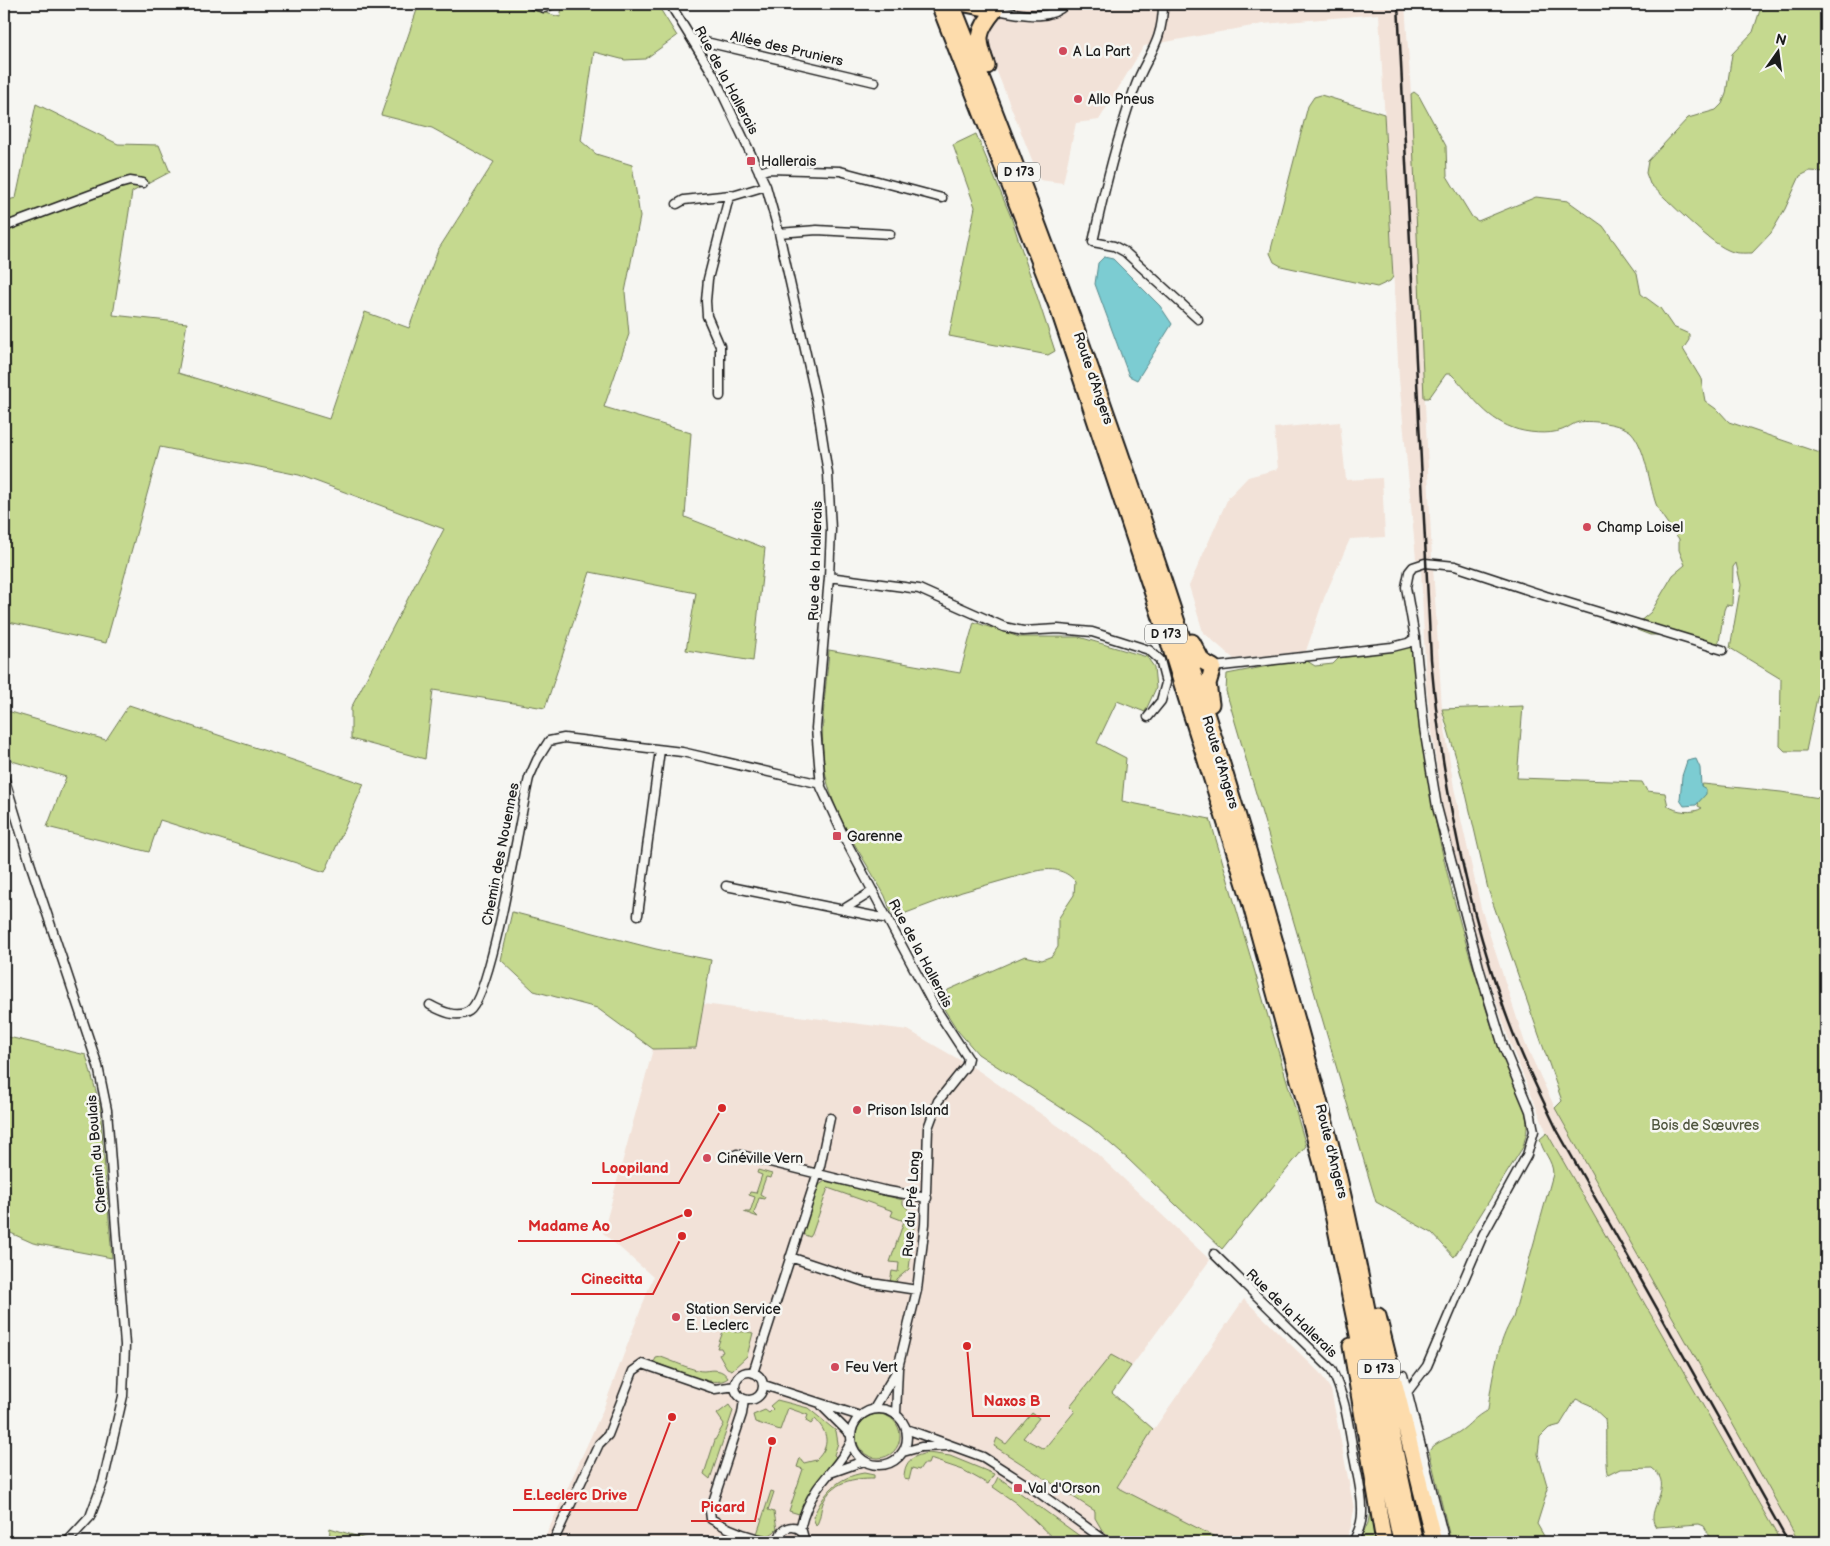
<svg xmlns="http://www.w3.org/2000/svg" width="1830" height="1546" viewBox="0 0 1830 1546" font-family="'Balsamiq Sans',sans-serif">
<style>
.built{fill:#f2e2d8}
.green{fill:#c5d98f;stroke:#707a56}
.water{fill:#7bccd2;stroke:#558689}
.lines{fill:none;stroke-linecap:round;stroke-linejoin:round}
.street-casing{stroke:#1c1c1c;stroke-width:11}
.highway-casing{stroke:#1c1c1c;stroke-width:19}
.street{stroke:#f6f6f2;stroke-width:8}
.highway{stroke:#fddcac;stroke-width:15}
.rail{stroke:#1c1c1c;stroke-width:2.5}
.poi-dot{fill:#d1495b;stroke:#f6f6f2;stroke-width:2}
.labels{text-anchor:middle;stroke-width:5;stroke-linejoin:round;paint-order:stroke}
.shield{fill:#f6f6f2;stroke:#5d5d5c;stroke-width:1}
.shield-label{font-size:12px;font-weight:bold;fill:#1c1c1c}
.street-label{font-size:14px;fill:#1c1c1c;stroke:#f6f6f2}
.poi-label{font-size:14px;fill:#1c1c1c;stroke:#f6f6f2;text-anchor:start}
.park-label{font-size:14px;fill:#4f553e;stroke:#f6f6f2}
.leader{fill:none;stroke:#d62828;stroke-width:2}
.callout-dot{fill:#d62828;stroke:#f6f6f2;stroke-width:2}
.callout-label{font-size:15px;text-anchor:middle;font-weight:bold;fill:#d62828;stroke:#f6f6f2;stroke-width:5;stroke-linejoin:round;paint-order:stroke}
</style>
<rect width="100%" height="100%" fill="#f6f6f2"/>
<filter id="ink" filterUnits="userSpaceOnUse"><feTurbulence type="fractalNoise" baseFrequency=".02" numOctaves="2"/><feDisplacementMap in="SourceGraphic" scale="10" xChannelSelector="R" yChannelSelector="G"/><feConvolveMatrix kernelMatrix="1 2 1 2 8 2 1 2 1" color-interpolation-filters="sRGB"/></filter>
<g filter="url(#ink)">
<path class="built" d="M970 4H1405L1411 94 1432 559H1416L1399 379 1379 14 1263 24 1144 46 1099 120 1076 123 1063 183 1040 180Z
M1340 422 1346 480 1382 478 1385 537 1350 539 1324 598 1306 651 1234 659 1203 632 1189 586 1228 498 1248 477 1278 469 1274 428Z
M1433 567 1442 709 1454 788 1481 908 1525 1043 1555 1108 1799 1542H1781L1547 1133 1511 1046 1467 914 1441 800 1426 685 1421 568Z
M703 1004 908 1030 979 1071 1093 1150 1210 1260 1112 1393 1154 1429 1244 1299 1320 1373 1331 1390 1354 1509 1351 1527 1345 1542H543L602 1412 653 1277 603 1233 653 1049 696 1048Z"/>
<path class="green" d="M419 4H514L560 17 563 4H657L677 36 645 59 625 60 594 52 581 141 596 154 632 165 640 217 625 292 629 334 604 407 691 433 685 517 765 548 753 661 686 650 696 593 590 572 545 708 433 690 425 759 351 739V708L444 529 299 475 160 447 106 643 4 621V201L16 198 36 104 118 144 159 145 170 172 132 192 113 315 187 323 178 373 329 419 365 312 409 328 438 250 494 162 432 128 381 115Z
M1762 4H1826V172L1810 171 1800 176 1785 209 1771 233 1752 253C1743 253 1736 254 1728 250 1707 241 1669 201 1650 184L1646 173 1648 161 1688 118 1716 110 1722 104 1726 94 1732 54 1753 32Z
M1414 92 1419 96 1446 146 1447 176 1472 217 1478 221 1536 197 1568 201 1603 226 1637 273 1641 294 1660 308 1673 327 1689 334V340L1683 349 1701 379 1705 401 1719 411 1729 422 1826 455V685L1818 693 1806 751H1785L1780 746 1781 679 1730 648 1741 585 1736 563 1733 567 1732 606 1726 605 1724 610 1719 642 1715 644 1681 635H1650L1637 630 1638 623 1651 612 1673 575 1685 565 1679 550V539C1671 527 1661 517 1656 504 1649 484 1646 448 1631 432 1622 424 1592 420 1579 422 1573 423 1568 428 1562 430 1549 435 1526 433 1513 428 1483 417 1472 394 1451 374H1446L1429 398H1424L1411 94Z
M1321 95 1384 114 1393 277 1390 281 1377 287 1281 266 1274 262 1270 253 1308 106 1314 97Z
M976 134 1011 217 1055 351 1048 355 949 336 975 207 953 145Z
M974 622 1019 637H1079L1147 657 1154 667 1156 688 1145 712 1117 701 1097 743 1126 758 1122 801 1210 819 1306 1146 1222 1249 1128 1159 1091 1127 978 1054 958 1031 944 1009 943 1001 948 990 1025 956 1042 960 1052 956 1058 947V919L1074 895 1075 881C1065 869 1051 868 1036 871L962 892 898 916 891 912 885 896C865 859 835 820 826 776 818 735 826 692 829 650L960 673Z
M1413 646C1418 701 1423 755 1433 808 1448 888 1472 966 1497 1043 1506 1068 1528 1102 1527 1128 1527 1134 1524 1141 1523 1147L1454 1257 1432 1233 1376 1202 1226 691 1227 674 1304 659 1315 666 1333 664 1342 655Z
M129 705 364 784 325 872 160 820 149 852 47 827 66 777 12 761 4 743V710L106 740Z
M1523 706 1517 778 1642 782 1647 791 1665 793 1668 806C1676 812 1693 814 1702 808L1698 806 1701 785 1703 784 1781 792 1826 799V1542H1799L1555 1108 1562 1101 1488 889 1464 785 1442 709Z
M512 912 656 949 711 960 696 1048 653 1049 597 1008 534 991 501 960Z
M4 1036 86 1055 100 1106 112 1258 33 1243 4 1230Z
M1547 1133 1781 1542H1713L1704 1526 1699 1524 1656 1527C1643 1510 1677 1487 1652 1468L1620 1469 1608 1475C1604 1469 1607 1431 1605 1419L1590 1405 1576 1399 1560 1425 1549 1428 1540 1437 1538 1454 1548 1489 1537 1524 1544 1536 1542 1542H1451L1429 1451C1436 1441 1449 1439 1459 1432 1470 1425 1474 1417 1488 1410 1491 1383 1498 1340 1513 1318L1553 1174C1553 1160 1542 1152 1540 1139Z
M758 1170 772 1174 771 1178 766 1177 760 1194 765 1197 764 1199 759 1198 754 1213 758 1217 744 1212H750L755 1197 749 1195 750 1192 756 1193 762 1175 757 1173Z
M825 1181 903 1200V1204L915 1217 909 1269 897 1279 896 1283 890 1282 892 1271 898 1272 899 1263 890 1262 904 1221 891 1216 893 1211 828 1188 812 1234 810 1237 802 1234 819 1185Z
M725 1326C737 1337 738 1329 753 1333L747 1356 732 1370 727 1368 719 1354 723 1352 721 1348H717Z
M1111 1355 1131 1366 1112 1393 1153 1429 1117 1487 1225 1542H1117L1102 1530 1095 1518V1511L994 1446 997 1438 1006 1444 1032 1413 1039 1418 1023 1438 1044 1449 1075 1411 1070 1406Z
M661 1357C670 1360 696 1372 704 1371 713 1370 722 1368 728 1378 715 1390 670 1368 654 1362L656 1358Z
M777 1400 808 1408 836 1431 838 1443 834 1455 837 1458 815 1485 799 1514 789 1511 803 1469 797 1467 800 1458 804 1463 816 1460C831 1446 828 1432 815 1419L811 1424 806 1421 808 1415 788 1408 780 1430 755 1422 753 1415 765 1410 769 1413 773 1409 770 1406Z
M729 1405 733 1411 710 1479 704 1474 715 1440 724 1424 717 1414Z
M856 1436a22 22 0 1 1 44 0a22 22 0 1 1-44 0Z
M928 1453 950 1456 994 1474 988 1484 963 1470 930 1459 928 1464H923L919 1470 912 1468 909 1480 904 1479C904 1462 911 1456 928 1453Z
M864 1473 874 1475V1478C854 1478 832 1481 823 1503 820 1511 821 1518 816 1526L813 1517C824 1493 837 1477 864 1473Z
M998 1477 1088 1542H1057L1016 1503 993 1487Z
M771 1491 774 1492 768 1510 774 1512 777 1529C771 1536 766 1537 757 1534Z
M1371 1506 1380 1542H1359L1368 1523Z
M330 1528 375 1542H329Z"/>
<path class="water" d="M1104 257 1113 259 1160 306 1172 324 1137 380 1129 376 1095 284 1098 263Z
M1696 759 1700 768 1701 786 1706 789V794L1696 805 1684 806 1680 800 1682 776 1687 761Z"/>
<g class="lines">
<defs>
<path id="street" d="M530 4 544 8 553 4
M670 4 713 74 766 186 779 233 817 403 828 474 831 529 829 577 816 728 821 787 847 843 934 1006 968 1058 966 1066 938 1101 928 1128 925 1224 917 1290 898 1368 896 1414
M1163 4C1163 45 1146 55 1134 90 1117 139 1104 190 1093 242L1114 246 1125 252 1198 319
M995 10C1018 13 1048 23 1066 4
M693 39 875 82
M759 172 769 169 840 171 942 198
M677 204 684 200 731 195
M4 227 119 184 130 181 143 183
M779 233 817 230 890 234
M720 396V346L707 316 706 301 708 279 729 197 766 186
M829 577 919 589 1004 627 1023 631 1058 629 1092 632 1149 650 1160 660 1166 683 1161 701 1148 717
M1213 667 1392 647 1408 643 1415 638 1406 587 1409 572 1413 567 1425 563 1455 566 1546 596 1723 650
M4 777 31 866 98 1066 107 1110 125 1345 123 1396 103 1482 90 1517 67 1542
M726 886 888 919
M844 909 873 891
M638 915 660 750
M430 1005C441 1011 457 1019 469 1011 492 997 520 815 529 778L537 760 549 741 564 738 682 752 821 784
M737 1154 883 1190 927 1198
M1214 1254 1331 1369C1345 1396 1348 1422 1353 1451 1356 1471 1363 1492 1362 1513 1362 1524 1358 1533 1353 1542
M790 1257 865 1282 917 1290
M735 1386a14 14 0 1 1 28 0a14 14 0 1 1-28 0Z
M753 1373 820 1166 830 1118
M1403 1375 1445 1542
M764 1385 860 1416
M1408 1391 1427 1366 1483 1235 1527 1155 1534 1131 1530 1111 1503 1046 1480 971 1437 807 1424 728 1415 638
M744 1400 742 1414 710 1511 711 1519C731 1531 755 1540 779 1542
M822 1406 850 1434
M851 1437a28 28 0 1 1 56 0a28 28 0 1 1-56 0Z
M874 1409 896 1372
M906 1429 983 1457 1038 1492 1107 1542
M903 1452 921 1447 948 1446
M830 1473 864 1461
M800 1529C803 1516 809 1501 817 1489 828 1473 843 1460 851 1442
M553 1542 599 1444 608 1435 633 1371 643 1364 715 1389 735 1386
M779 1542C779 1528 792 1523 802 1531L805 1542"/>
<path id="highway" d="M939 4 1059 311 1165 630 1247 891 1324 1171 1401 1542
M952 4C1099 369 1224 743 1325 1123 1362 1261 1382 1403 1415 1542
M966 4 995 10C976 33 977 39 987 66
M1192 642 1202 661 1213 667 1208 684 1211 704
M1378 1316 1434 1542
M1351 1346 1384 1542"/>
</defs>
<use href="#street" class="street-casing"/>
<use href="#highway" class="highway-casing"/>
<use href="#street" class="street"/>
<use href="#highway" class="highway"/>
<path class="rail" d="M1398 4 1431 659C1441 774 1463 888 1500 997 1515 1043 1536 1086 1557 1130L1788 1542"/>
</g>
</g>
<g class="poi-dot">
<circle cx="1063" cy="51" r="5"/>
<circle cx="1078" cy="99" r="5"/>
<rect x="746" y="156" width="10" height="10" rx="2.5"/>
<circle cx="1587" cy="527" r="5"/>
<rect x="832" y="831" width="10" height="10" rx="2.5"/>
<circle cx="857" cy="1110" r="5"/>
<circle cx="707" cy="1158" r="5"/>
<circle cx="676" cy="1317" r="5"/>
<circle cx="835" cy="1367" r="5"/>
<rect x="1013" y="1483" width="10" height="10" rx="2.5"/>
</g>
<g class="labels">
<g class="shield">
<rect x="998" y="162.5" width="42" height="19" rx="4"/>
<rect x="1145" y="624.5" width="42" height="19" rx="4"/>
<rect x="1358" y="1359.5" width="42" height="19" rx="4"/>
</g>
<g class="shield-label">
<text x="1019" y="176">D 173</text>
<text x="1166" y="638">D 173</text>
<text x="1379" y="1373">D 173</text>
</g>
<g class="street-label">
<text transform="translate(787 48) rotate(13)" y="5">Allée des Pruniers</text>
<text transform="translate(727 80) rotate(62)" y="5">Rue de la Hallerais</text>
<text transform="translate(1094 378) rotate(71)" y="5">Route d'Angers</text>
<text transform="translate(815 561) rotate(-88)" y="5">Rue de la Hallerais</text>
<text transform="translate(1221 762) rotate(73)" y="5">Route d'Angers</text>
<text transform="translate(500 854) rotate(-79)" y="5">Chemin des Nouennes</text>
<text transform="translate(921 953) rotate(62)" y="5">Rue de la Hallerais</text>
<text transform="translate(1332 1151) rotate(76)" y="5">Route d'Angers</text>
<text transform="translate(96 1154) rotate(-95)" y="5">Chemin du Boulais</text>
<text transform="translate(911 1204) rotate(-86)" y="5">Rue du Pré Long</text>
<text transform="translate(1292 1313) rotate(44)" y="5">Rue de la Hallerais</text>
</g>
<g class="poi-label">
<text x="1073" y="56">A La Part</text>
<text x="1088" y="104">Allo Pneus</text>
<text x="761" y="166">Hallerais</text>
<text x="1597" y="532">Champ Loisel</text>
<text x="847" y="841">Garenne</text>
<text x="867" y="1115">Prison Island</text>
<text x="717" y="1163">Cinéville Vern</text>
<text x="686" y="1314">Station Service<tspan x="686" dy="16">E. Leclerc</tspan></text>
<text x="845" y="1372">Feu Vert</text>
<text x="1028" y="1493">Val d'Orson</text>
</g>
<g class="park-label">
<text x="1705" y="1130">Bois de Sœuvres</text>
</g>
</g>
<path class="leader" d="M722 1108L679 1183H592M688 1213L620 1241H518M682 1236L653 1294H571M967 1346L973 1416H1050M672 1417L637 1510H513M772 1441L755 1521H691"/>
<g class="callout-dot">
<circle cx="722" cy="1108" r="5"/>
<circle cx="688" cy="1213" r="5"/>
<circle cx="682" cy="1236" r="5"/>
<circle cx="967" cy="1346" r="5"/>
<circle cx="672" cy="1417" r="5"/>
<circle cx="772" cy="1441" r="5"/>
</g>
<g class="callout-label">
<text x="635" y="1173">Loopiland</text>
<text x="569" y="1231">Madame Ao</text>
<text x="612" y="1284">Cinecitta</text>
<text x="1012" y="1406">Naxos B</text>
<text x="575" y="1500">E.Leclerc Drive</text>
<text x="723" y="1512">Picard</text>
</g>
<rect width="1830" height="1546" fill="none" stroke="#f6f6f2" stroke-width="20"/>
<rect x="10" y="10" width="1810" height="1526" fill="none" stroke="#1c1c1c" stroke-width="2" filter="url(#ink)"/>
<g transform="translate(1778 52) rotate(14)" stroke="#f6f6f2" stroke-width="4" paint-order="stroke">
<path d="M0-4L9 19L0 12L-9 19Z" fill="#1c1c1c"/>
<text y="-8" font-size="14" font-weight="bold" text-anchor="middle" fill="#1c1c1c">N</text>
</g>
</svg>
